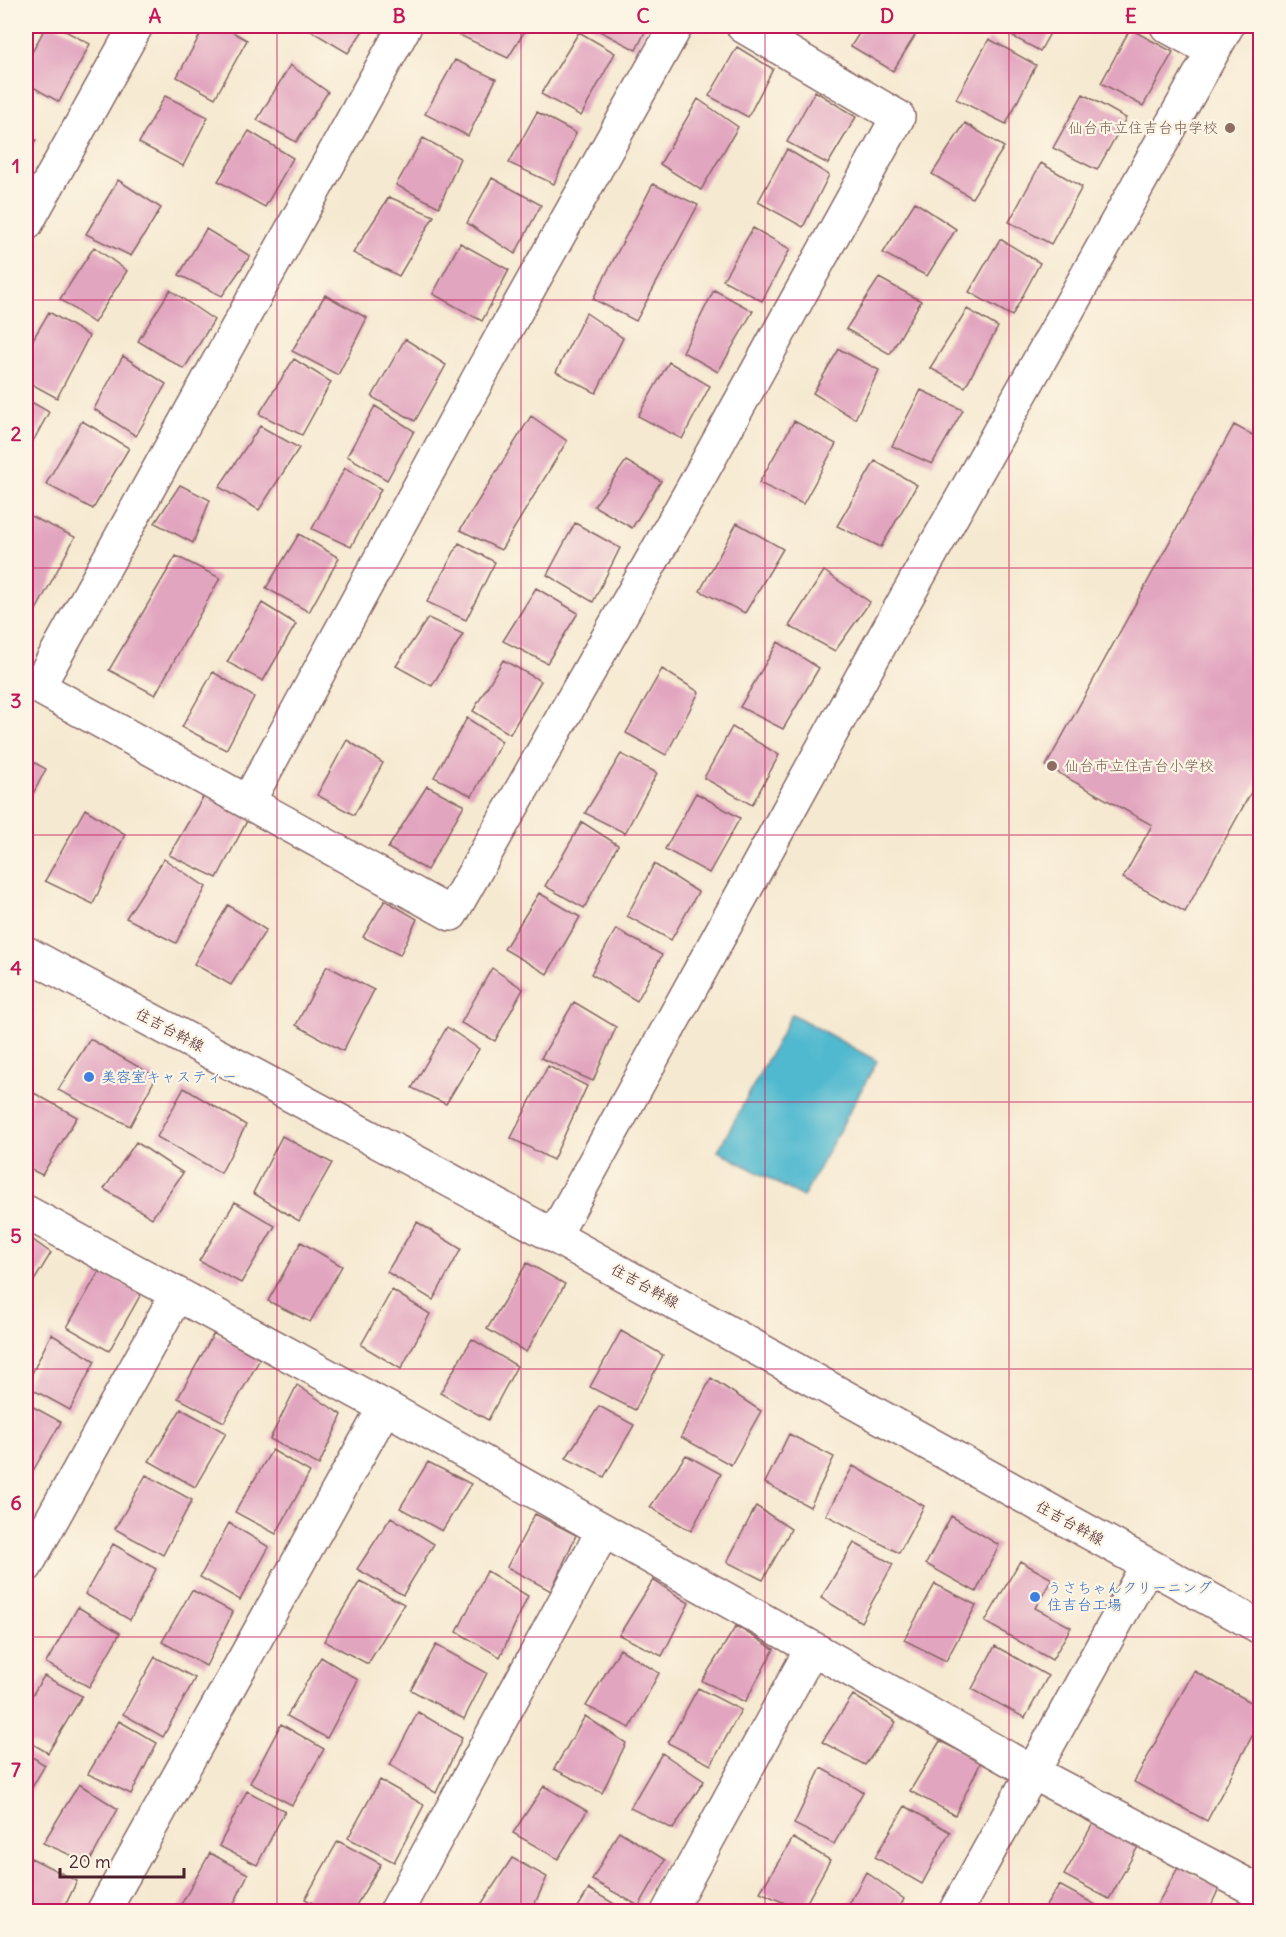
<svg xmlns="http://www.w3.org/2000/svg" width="1286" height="1937" viewBox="0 0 1286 1937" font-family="Delius,'Klee One',sans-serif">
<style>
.water{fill:#51b9cf;stroke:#4e6c7d;stroke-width:1.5}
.building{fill:#e2a5bf}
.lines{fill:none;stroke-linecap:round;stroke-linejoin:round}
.minor-casing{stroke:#866665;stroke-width:36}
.minor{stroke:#fff;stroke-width:33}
.grid{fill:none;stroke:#c2185b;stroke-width:1.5;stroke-opacity:0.55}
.education-dot{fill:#8d6e63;stroke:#fcf5e5;stroke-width:2}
.shop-dot{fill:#3f7fe0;stroke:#fcf5e5;stroke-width:2}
.labels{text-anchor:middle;stroke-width:4.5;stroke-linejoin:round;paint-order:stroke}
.education-label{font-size:15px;fill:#785e54;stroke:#fcf5e5;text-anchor:end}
.street-label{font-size:15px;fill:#4a1f2b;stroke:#fcf5e5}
.shop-label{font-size:15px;fill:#366cbe;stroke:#fcf5e5;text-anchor:start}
.neatline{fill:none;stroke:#c2185b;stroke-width:2}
.grid-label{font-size:20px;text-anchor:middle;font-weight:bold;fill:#c2185b}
</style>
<rect width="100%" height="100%" fill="#fcf5e5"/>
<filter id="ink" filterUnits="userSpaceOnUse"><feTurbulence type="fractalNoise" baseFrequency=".0167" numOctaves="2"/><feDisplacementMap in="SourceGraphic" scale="12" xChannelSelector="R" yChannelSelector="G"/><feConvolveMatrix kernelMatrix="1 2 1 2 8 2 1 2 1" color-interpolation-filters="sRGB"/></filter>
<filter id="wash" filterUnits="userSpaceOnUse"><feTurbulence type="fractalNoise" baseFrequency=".008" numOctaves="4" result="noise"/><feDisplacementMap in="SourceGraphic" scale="24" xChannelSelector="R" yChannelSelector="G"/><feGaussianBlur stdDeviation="1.35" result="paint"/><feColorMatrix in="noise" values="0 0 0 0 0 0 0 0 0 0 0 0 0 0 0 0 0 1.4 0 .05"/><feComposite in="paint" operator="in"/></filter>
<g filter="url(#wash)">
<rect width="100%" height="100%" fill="#f6e9d1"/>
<path class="water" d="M792 1014 877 1061 803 1197 718 1151Z"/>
<g id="blocks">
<path class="building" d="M46 26H56L90 44 59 102 26 83V64Z
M205 26H222L247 40 215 98 177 77Z
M307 26H366L348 53 306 28Z
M457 26H528L508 58 453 32Z
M590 26H648L636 50Z
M864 26H921L893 71 851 46Z
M993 26H1054L1040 51Z
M1130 29 1173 52 1143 106 1101 83Z
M579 32 615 53 581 116 541 94Z
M989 39 1036 65 1006 124 956 99Z
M737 47 773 69 748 117 709 96Z
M455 60 496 79 468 136 425 114Z
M290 65 328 92 296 142 257 120Z
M815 91 856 117 828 164 787 142Z
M1083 94 1126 118 1097 170 1053 148Z
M165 96 208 117 183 166 139 143Z
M698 99 738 127 701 190 660 164Z
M537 112 576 133 554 184 509 163Z
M965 123 1004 147 972 198 932 174Z
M249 131 293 158 265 207 218 181Z
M26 133 36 140 26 158Z
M423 138 460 158 439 207 396 185Z
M787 149 829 175 803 227 758 202Z
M1041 163 1082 187 1051 244 1009 222Z
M492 178 541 205 515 254 467 223Z
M118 180 161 208 131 256 86 234Z
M653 184 698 205 636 321 593 299Z
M389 197 434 216 399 276 353 253Z
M915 202 956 229 927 276 883 253Z
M753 228 790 249 762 301 723 280Z
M206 229 250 256 222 296 179 275Z
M1000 239 1040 263 1012 316 969 292Z
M460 243 509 270 482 321 433 294Z
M94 247 127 271 94 323 60 299Z
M879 278 921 301 890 354 846 329Z
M170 290 214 320 184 369 138 341Z
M714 290 753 311 718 372 683 352Z
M325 295 367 318 338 375 292 351Z
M967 309 998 327 965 387 930 368Z
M49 312 89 336 57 398 26 381V351Z
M586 313 623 338 596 393 556 372Z
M405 339 446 365 415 421 372 397Z
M839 349 879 370 855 419 813 393Z
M123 356 166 384 136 436 94 409Z
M294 359 331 382 302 435 259 414Z
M669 362 710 386 682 439 638 416Z
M921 390 963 410 932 464 892 446Z
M26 399 49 412 26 454Z
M375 406 414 431 387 480 347 456Z
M531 416 567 441 501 550 460 530Z
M82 421 129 448 93 509 46 484Z
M794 421 836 444 803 504 759 483Z
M1234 425 1260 439V776L1185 912 1123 878 1152 825 1046 766Z
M260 426 299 448 259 510 219 487Z
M626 461 661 481 632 528 594 506Z
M875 461 917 485 881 547 837 526Z
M345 468 381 489 351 547 312 529Z
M180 485 210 500 193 543 155 523Z
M26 514 75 537 26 629Z
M575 523 620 548 593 602 547 575Z
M737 523 783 549 745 613 700 591Z
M299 534 339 558 309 612 266 588Z
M459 543 495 562 466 620 427 602Z
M176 556 220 578 155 695 109 670Z
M824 571 870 602 835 651 789 626Z
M536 588 578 613 547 663 503 641Z
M262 603 296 624 263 681 227 662Z
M428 618 463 634 432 686 396 666Z
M778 642 819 668 783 729 740 707Z
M503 660 541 681 510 734 473 711Z
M662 669 699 692 666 755 626 733Z
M213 672 254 697 226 750 182 727Z
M467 718 502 741 472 796 434 777Z
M732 727 779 755 752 805 704 778Z
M347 740 383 763 354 815 317 795Z
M621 754 657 773 625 833 585 813Z
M26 758 46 769 26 807Z
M427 786 464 805 427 870 388 848Z
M206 792 249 817 217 878 169 855Z
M696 793 740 818 709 873 665 849Z
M85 809 125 834 93 904 45 881Z
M582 822 618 845 584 908 545 886Z
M164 859 206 887 176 943 126 918Z
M654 864 698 892 671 940 627 916Z
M539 893 580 917 547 974 504 949Z
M385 900 417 919 400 955 363 937Z
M228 905 266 930 231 985 194 964Z
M616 929 662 955 637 1001 591 974Z
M327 966 374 990 343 1051 296 1025Z
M492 968 523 989 495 1041 461 1023Z
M574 1002 616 1027 593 1081 541 1058Z
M447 1027 479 1049 446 1104 412 1088Z
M90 1039 156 1077 130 1126 58 1090Z
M548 1066 587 1086 553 1160 511 1138Z
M184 1088 246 1125 221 1173 157 1137Z
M34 1093 77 1117 42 1175 26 1167V1109Z
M282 1136 332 1163 299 1221 253 1193Z
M136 1142 183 1173 152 1218 104 1189Z
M235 1202 275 1226 241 1283 199 1261Z
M417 1222 461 1249 433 1300 387 1272Z
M26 1235 51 1253 26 1294Z
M301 1242 342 1266 310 1322 268 1301Z
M527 1263 565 1284 526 1352 487 1329Z
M100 1270 141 1294 109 1351 67 1327Z
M392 1290 430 1314 401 1369 361 1345Z
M621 1331 663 1355 635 1410 590 1387Z
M214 1333 260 1359 224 1422 178 1398Z
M51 1334 95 1361 70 1410 26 1386Z
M472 1339 517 1366 488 1420 440 1393Z
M711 1378 761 1411 731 1465 681 1437Z
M297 1385 342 1415 319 1465 270 1439Z
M26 1403 61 1422 30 1476 26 1473Z
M599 1406 634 1425 604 1477 566 1458Z
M181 1409 226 1433 195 1487 149 1461Z
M789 1434 834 1457 810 1507 765 1483Z
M272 1450 310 1472 276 1534 235 1512Z
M686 1455 721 1474 691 1531 650 1507Z
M428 1462 471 1484 442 1531 400 1508Z
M853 1466 924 1506 899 1553 826 1515Z
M146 1475 192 1500 163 1555 115 1529Z
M756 1506 791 1529 763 1580 727 1562Z
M535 1514 576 1535 551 1591 507 1567Z
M951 1516 999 1545 976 1592 926 1564Z
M391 1517 434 1544 403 1595 357 1569Z
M229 1523 269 1547 240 1600 200 1577Z
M854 1543 893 1564 861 1622 821 1598Z
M113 1544 156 1569 130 1620 85 1594Z
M1020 1561 1052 1579 1035 1608 1071 1627 1052 1660 985 1622Z
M487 1571 528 1596 500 1657 457 1632Z
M653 1580 689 1603 662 1656 619 1635Z
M360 1581 404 1604 368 1664 324 1641Z
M935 1584 976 1605 946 1661 904 1640Z
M192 1590 233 1612 206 1666 162 1642Z
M78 1607 120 1633 89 1687 46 1663Z
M736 1626 774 1649 745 1702 702 1681Z
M436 1645 487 1673 464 1719 411 1690Z
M995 1646 1048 1676 1025 1718 972 1689Z
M620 1649 659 1673 630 1728 586 1706Z
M155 1657 195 1678 163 1737 123 1714Z
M321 1657 358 1680 327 1738 287 1716Z
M1194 1671 1260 1707V1721L1207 1821 1134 1782Z
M44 1676 82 1696 48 1753 26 1740V1705Z
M698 1688 741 1710 711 1765 668 1743Z
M853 1695 896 1722 865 1765 822 1742Z
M418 1712 462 1738 436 1793 390 1765Z
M585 1716 626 1743 602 1793 554 1769Z
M119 1721 157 1743 131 1794 88 1774Z
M281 1724 324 1749 292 1805 250 1783Z
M940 1741 981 1762 955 1815 910 1791Z
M26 1753 45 1765 26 1798Z
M662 1753 704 1781 673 1829 630 1808Z
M821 1768 863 1792 834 1844 794 1824Z
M380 1780 424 1805 394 1862 348 1838Z
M79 1784 118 1809 89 1863 43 1843Z
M544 1786 587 1811 558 1859 513 1833Z
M247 1791 285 1811 257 1865 219 1846Z
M905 1806 950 1832 922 1884 875 1857Z
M1095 1820 1140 1843 1109 1899 1064 1875Z
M619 1831 665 1860 639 1906 592 1880Z
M793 1838 830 1860 802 1911 760 1892Z
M338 1841 381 1864 352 1912H330L305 1899Z
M210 1853 248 1874 230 1912H177Z
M31 1858 77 1881 62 1912H26V1868Z
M512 1858 547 1877 531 1912H483L478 1909Z
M1179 1866 1219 1888 1208 1912H1153Z
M866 1872 904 1899 897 1912H845Z
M1059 1885 1096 1905 1093 1912H1042Z
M589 1889 628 1912H575Z"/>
</g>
</g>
<g filter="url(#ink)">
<use href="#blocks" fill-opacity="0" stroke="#866665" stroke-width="1.5"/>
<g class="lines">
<defs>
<path id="minor" d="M1167 26 1213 51
M26 224 136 26
M26 680 451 914 693 488 898 117 743 26
M38 687 405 26
M248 802 483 370 676 26
M26 953 554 1236 1260 1627
M26 1212 385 1407 1032 1772 1260 1892
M554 1236 873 657 1227 26
M26 1566 177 1294
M103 1912 385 1407
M396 1912 603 1531
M668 1912 811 1650
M955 1912 1147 1566"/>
</defs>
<use href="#minor" class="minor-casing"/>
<use href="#minor" class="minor"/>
</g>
</g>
<path class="grid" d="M277 26V1912M521 26V1912M765 26V1912M1009 26V1912M26 300H1260M26 568H1260M26 835H1260M26 1102H1260M26 1369H1260M26 1637H1260"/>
<g class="education-dot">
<circle cx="1230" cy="128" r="6"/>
<circle cx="1052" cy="766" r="6"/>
</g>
<g class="shop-dot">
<circle cx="89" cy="1077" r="6"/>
<circle cx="1035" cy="1597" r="6"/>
</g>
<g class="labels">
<g class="education-label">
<text x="1218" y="133">仙台市立住吉台中学校</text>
<text x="1064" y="771" text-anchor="start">仙台市立住吉台小学校</text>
</g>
<g class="street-label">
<text transform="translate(170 1030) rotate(28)" y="5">住吉台幹線</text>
<text transform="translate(645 1286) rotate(29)" y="5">住吉台幹線</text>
<text transform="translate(1070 1523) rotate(29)" y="5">住吉台幹線</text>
</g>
<g class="shop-label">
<text x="101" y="1082">美容室キャスティー</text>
<text x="1047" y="1593">うさちゃんクリーニング<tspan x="1047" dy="17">住吉台工場</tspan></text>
</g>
</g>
<rect width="1286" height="1937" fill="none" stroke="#fcf5e5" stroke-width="66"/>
<path d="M60 1868v9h124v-9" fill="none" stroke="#4a1f2b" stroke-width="3"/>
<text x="69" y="1868" font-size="18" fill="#4a1f2b" stroke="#fcf5e5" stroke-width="4.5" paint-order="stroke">20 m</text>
<rect x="33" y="33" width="1220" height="1871" class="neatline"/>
<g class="grid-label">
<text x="155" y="23">A</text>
<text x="399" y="23">B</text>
<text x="643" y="23">C</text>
<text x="887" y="23">D</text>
<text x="1131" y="23">E</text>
<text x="16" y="173">1</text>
<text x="16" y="441">2</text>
<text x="16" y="708">3</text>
<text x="16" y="975">4</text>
<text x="16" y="1243">5</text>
<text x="16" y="1510">6</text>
<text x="16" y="1777">7</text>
</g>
</svg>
